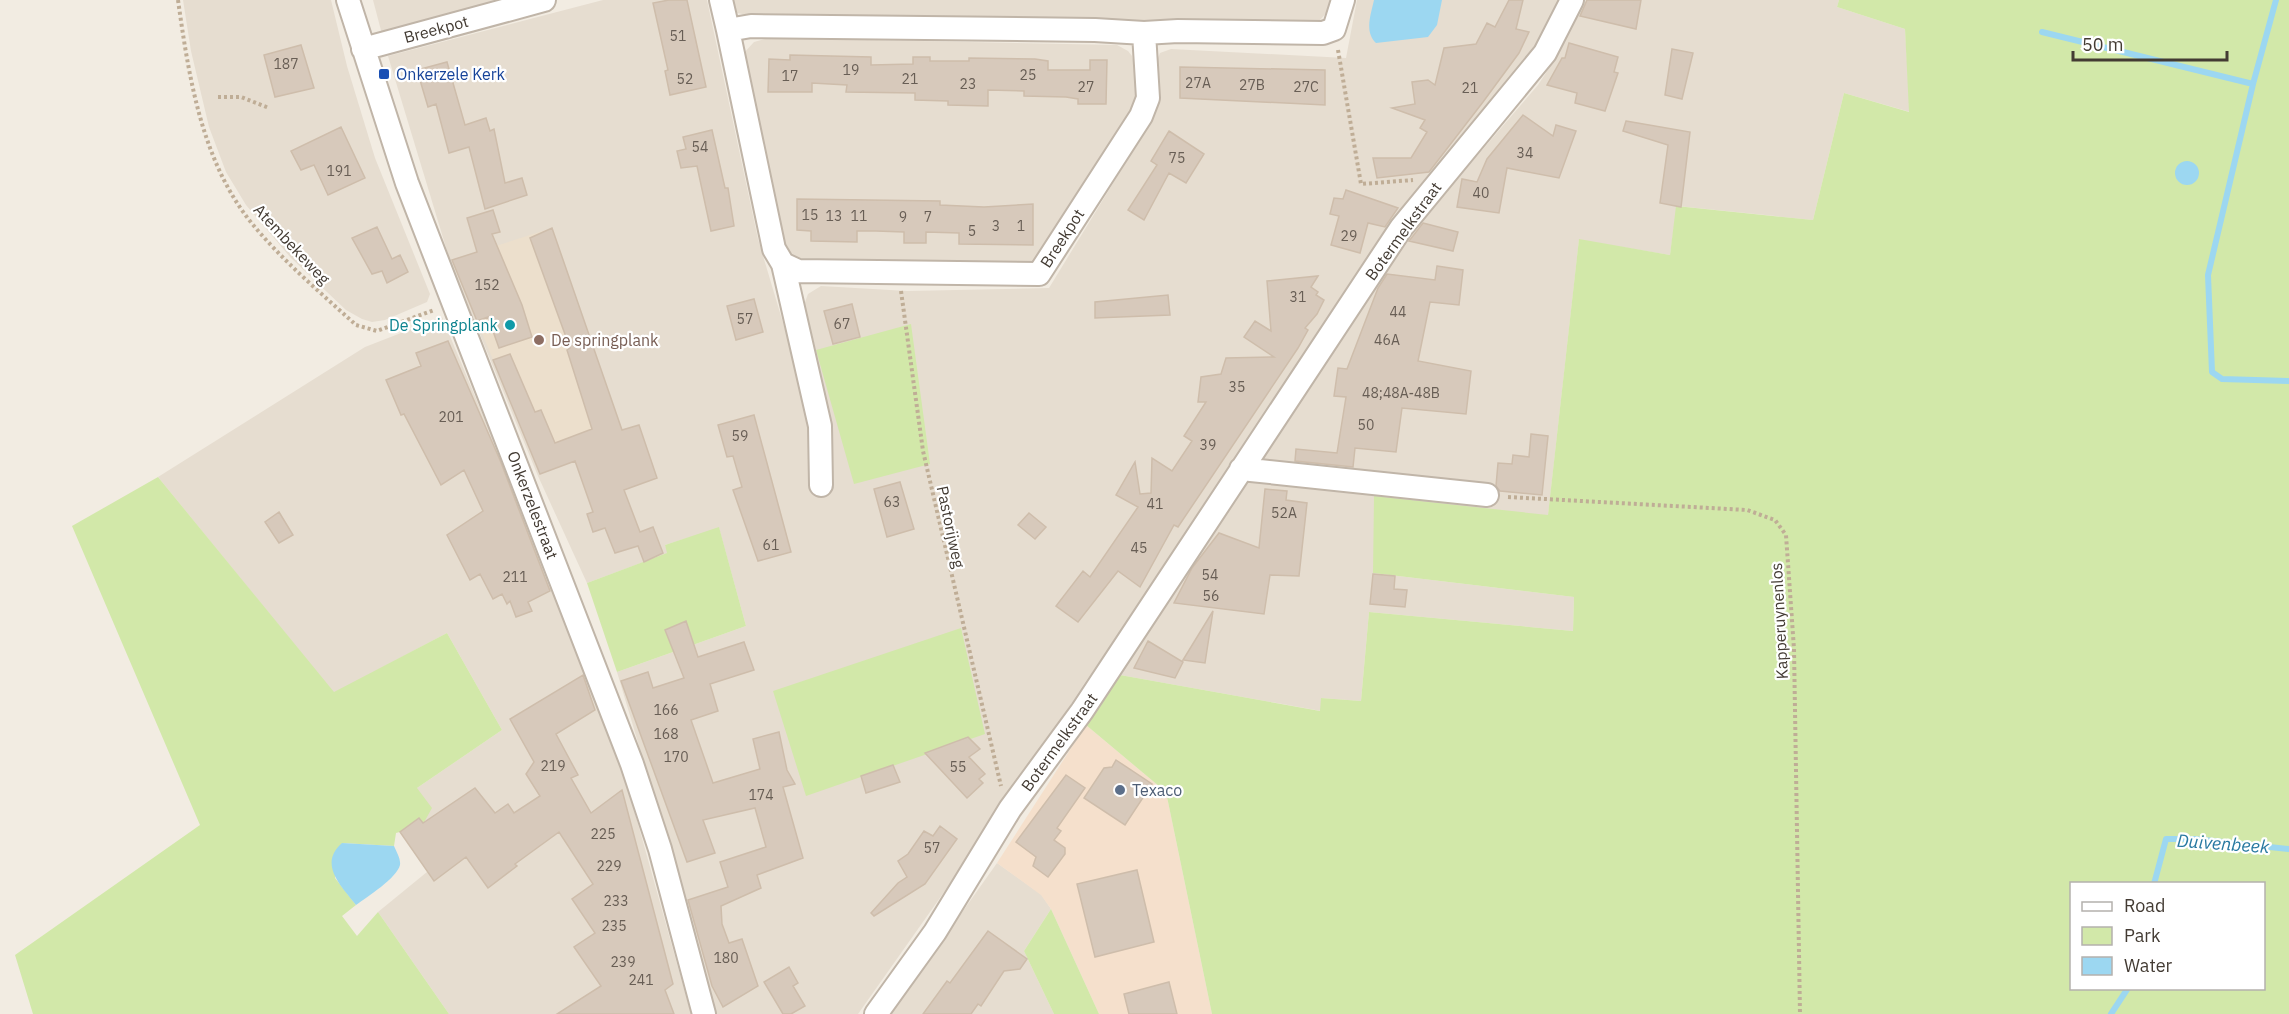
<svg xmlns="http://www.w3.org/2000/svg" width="2289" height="1014" viewBox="0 0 2289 1014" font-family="'IBM Plex Sans',sans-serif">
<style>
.residential{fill:#e6ddd0}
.commercial{fill:#f5e0cc}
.education{fill:#ecdfcc}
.green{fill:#d2e8a9;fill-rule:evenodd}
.water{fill:#9cd7f1}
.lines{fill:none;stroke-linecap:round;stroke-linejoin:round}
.stream{stroke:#9cd7f1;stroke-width:6}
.building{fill:#d7c9bb;stroke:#cebdab;stroke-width:1.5}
.minor-casing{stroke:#c0b5a8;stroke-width:26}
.path{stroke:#bfad96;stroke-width:4;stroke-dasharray:3 3;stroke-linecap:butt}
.minor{stroke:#fff;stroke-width:22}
.transit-dot{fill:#1a4fb4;stroke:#fff;stroke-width:2}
.culture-dot{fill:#0f9aa8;stroke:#fff;stroke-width:2}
.education-dot{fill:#8d6e63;stroke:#fff;stroke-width:2}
.service-dot{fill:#5c6f8a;stroke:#fff;stroke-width:2}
.labels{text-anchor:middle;stroke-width:4.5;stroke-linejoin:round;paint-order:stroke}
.number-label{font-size:14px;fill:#685e55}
.street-label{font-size:16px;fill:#433b33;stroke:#fff}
.transit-label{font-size:16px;fill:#164399;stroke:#fff;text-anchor:start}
.culture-label{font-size:16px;fill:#0d838f;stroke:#fff;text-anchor:end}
.education-label{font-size:16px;fill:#785e54;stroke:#fff;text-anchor:start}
.service-label{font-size:16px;fill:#4e5e75;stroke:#fff;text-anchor:start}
.water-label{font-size:18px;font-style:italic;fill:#2879a1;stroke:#fff}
</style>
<rect width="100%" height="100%" fill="#f2ece2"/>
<path class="residential" d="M183 0H331L347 66 375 158 430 294 427 302 385 320 372 322 362 319 346 310 291 258 246 205 226 172 209 127 191 51Z
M373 0H517L383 38Z
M603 0H707L758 239 792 353 816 350 804 305 808 294 821 286 907 291 1049 288 1153 118 1156 63 1160 53 1171 49 1346 58 1357 0H1564L1541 46 1264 423 1084 684 1009 800 858 1014H714L678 877 617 672 746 626 719 528 665 545 668 553 587 583 538 476 451 264 388 56Z
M729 0H1330L1327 12 1320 20 1311 23 1289 24 753 16 737 13Z
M1584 0H1839L1837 7 1905 29 1910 112 1844 93 1813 220 1677 206 1670 255 1579 240 1548 516 1373 573 1574 597 1573 631 1369 612 1361 701 1321 698V711L1120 675 1383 272 1427 214 1538 85 1559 53Z
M769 38 1117 45 1128 51 1132 56 1138 79 1136 94 1131 113 1035 263 798 264 783 246 743 54 754 42Z
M442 317 563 607 628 788 691 1014H449L378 912 438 863 410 829 417 788 502 730 447 633 334 693 158 477 365 347Z
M997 863 1041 894 1051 909 1024 951 1054 1014H890Z"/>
<path class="commercial" d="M1086 725 1166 792 1212 1014H1099L1051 909 1041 895 997 863Z"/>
<path class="education" d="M552 228 626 443 540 474 452 260Z"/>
<path class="green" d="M1839 0H2289V1014H1212L1166 792 1086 725 1120 675 1320 711 1321 698 1361 701 1369 612 1573 631 1574 597 1373 573 1374 496 1548 515 1579 239 1670 255 1676 206 1813 220 1844 93 1909 112 1905 29 1837 7ZM2072 884H2264V988H2072Z
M911 324 930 464 854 484 816 350Z
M158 477 334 692 447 633 502 730 417 788 432 808 422 826 396 833 394 846 342 843 335 878 356 905 342 916 357 936 378 912 449 1014H33L15 955 200 825 72 526Z
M719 527 746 626 617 672 587 583 667 553 665 545Z
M961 628 985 734 806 796 773 691Z
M1051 909 1099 1014H1054L1024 951Z"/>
<path class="water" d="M1374 0H1442L1437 25 1428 37 1376 43C1364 32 1371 14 1374 0Z
M2175 173a12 12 0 1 1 24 0a12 12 0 1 1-24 0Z
M342 843 394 846C396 851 401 859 400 865 397 878 367 897 356 905 341 886 318 864 342 843Z"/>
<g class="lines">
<path class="stream" d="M2042 32 2253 84 2208 275 2212 372 2222 379 2289 381
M2253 84 2276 0
M2154 884 2166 839H2195L2289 849
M2111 1014 2128 988"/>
</g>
<path class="building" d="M669 0H687L706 87 670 95 665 71 668 70 653 3Z
M1509 0H1523L1516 29 1529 32 1519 53 1483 102 1429 172 1377 178 1373 158H1411L1427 132 1420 128 1425 120 1392 108 1415 104 1412 82 1428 80 1435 85 1444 48 1476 44 1487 23 1495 27Z
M1587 0H1641L1636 29 1580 16Z
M1569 43 1618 57 1614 72 1618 73 1605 111 1575 103 1577 93 1547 85 1562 58H1565Z
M301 45 314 88 275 97 264 55Z
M1672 49 1693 53 1682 99 1665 95Z
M790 55 871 57V65L913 64V57H930V61H969V58L1035 59 1048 61V70H1090V60H1107L1106 104H1078V99L1066 97 1024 96V91L988 90V106L948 105V101L915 100V93L846 92 847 85 812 83V92H768L769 59 790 60Z
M447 62 465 125 486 118 490 131 494 129 505 183 522 178 527 195 485 209 469 147 449 153 436 104 428 107 417 70Z
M1180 67 1325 70V105L1180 98Z
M1523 115 1553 136 1556 125 1576 131 1559 178 1507 168 1499 213 1457 207 1462 179 1477 182 1487 159Z
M1626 121 1690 132 1681 207 1660 203 1668 145 1623 131Z
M341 127 365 178 328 195 314 165 301 170 291 151Z
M712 130 725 188H728L734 226 711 231 697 166 681 168 677 151 686 149 683 137Z
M1169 131 1204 154 1186 183 1169 173 1144 220 1128 210 1157 165 1151 161Z
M1346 190 1398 208 1385 227 1368 223 1360 253 1331 245 1339 216 1330 214 1334 198 1343 199Z
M797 199 940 201V205L984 207 1033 204V245L959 244V233L926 232V243H904V232L876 231H857V242L811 241V231L797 230Z
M493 210 500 232 492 234 522 305 532 337 499 348 488 317 477 321 452 260 477 252 467 218Z
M1423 223 1458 232 1453 251 1409 241Z
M377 227 392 259 400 255 408 272 387 283 382 271 372 274 352 238Z
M552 228 622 430 639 425 657 478 624 490 640 532 653 527 663 553 644 562 638 546 615 553 605 528 593 532 587 514 593 512 575 461 540 474 493 360 510 354 535 412 541 410 555 443 592 429 567 350 570 348 530 238Z
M1437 266 1463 270 1459 305 1430 302 1418 361 1471 371 1466 414 1402 408 1396 452 1355 448 1353 467 1295 461 1296 449 1337 453 1346 397 1334 396 1338 368 1347 369 1378 288 1387 274 1435 280Z
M1318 276 1311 287 1318 292 1316 295 1324 300 1317 314 1305 328 1308 330 1298 348 1178 527 1174 525 1140 587 1118 571 1078 622 1056 606 1083 571 1090 577 1138 507 1116 495 1135 462 1140 494 1151 493 1152 458 1172 471 1192 441 1184 436 1206 402H1198L1201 377 1221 374 1226 358 1274 357 1244 337 1255 321 1271 331 1267 281Z
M1168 295 1170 315 1095 318V302Z
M754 299 763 332 736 340 727 306Z
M852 304 860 337 833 344 824 311Z
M448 341 500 460 550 591 528 602 532 611 516 617 510 601 507 604 502 594 493 599 480 574 470 580 447 535 483 511 464 470 441 485 404 414 401 415 386 380 421 366 416 353Z
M754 415 791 552 758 561 733 490 742 487 733 456 727 457 718 425Z
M1531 434 1548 436 1542 495 1500 491 1496 486 1498 463 1512 464 1513 455 1529 457Z
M900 482 914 529 887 537 874 489Z
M1265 489 1287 491 1286 500 1307 503 1299 576 1270 575 1264 614 1174 603 1192 568 1219 533 1259 548Z
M279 512 293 535 279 543 265 522Z
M1029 513 1046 527 1035 539 1018 525Z
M1373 574 1395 576 1394 589 1407 590 1405 607 1370 604Z
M1213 611 1205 663 1183 660Z
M686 621 698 657 744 642 754 670 710 684 718 711 691 720 713 783 760 769 753 739 779 732 787 770 795 784 783 787 803 858 757 875 761 888 721 906 722 924 729 943 742 939 758 986 723 1007 712 986 688 900 728 887 720 862 766 847 755 808 703 820 715 853 687 862 621 681 648 672 653 688 684 678 665 630Z
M1148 641 1183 662 1175 678 1134 668Z
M583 675 595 710 556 734 578 775 571 778 591 813 622 790 673 984 665 990 674 1014H557L601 986 574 947 595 933 572 899 593 884 559 832 515 864 517 866 488 888 466 857 434 881 400 832 419 818 423 823 475 788 495 813 508 804 514 813 540 796 526 774 534 762 510 719Z
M968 737 980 749 969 757 985 774 979 779 983 783 967 798 925 753Z
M1116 760 1152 784 1125 825 1084 798 1104 768 1112 767Z
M893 765 900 782 866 793 861 776Z
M1066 775 1085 788 1057 828 1061 831 1054 840 1065 848V854L1048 877 1033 866 1036 857 1016 842Z
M940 826 957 839 925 884 874 916 871 913 898 883 907 877 898 861 908 854 924 831 933 836Z
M1137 870 1154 942 1095 957 1077 884Z
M988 931 1027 959 1020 969 1004 971 981 1006 978 1004 971 1014H923L947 981 950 983Z
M789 967 798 983 793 986 805 1006 791 1014H783L764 982Z
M1169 982 1177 1014H1129L1124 994Z"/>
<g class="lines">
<defs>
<path id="minor" d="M348 0 407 183 632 764 660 849 704 1014
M721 0 728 30 751 26 1095 30 1144 33 1178 31 1323 33 1334 29 1343 0
M728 30 774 249 783 264 798 271 1039 274 1141 116 1148 98 1144 33
M363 49 544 0
M783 264 820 426 821 485
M1241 469 1487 495
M876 1014 935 932 1010 809 1082 711 1401 228 1545 53 1572 0"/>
</defs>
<use href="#minor" class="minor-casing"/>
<path class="path" d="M178 0C189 78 202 164 254 226 284 262 322 294 356 325L377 331 434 310
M1338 50 1361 184 1413 180
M218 97H241L269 108
M901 291 923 451 1001 786
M1508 497 1747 510 1775 520 1786 535 1794 649 1800 1014"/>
<use href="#minor" class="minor"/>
</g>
<rect class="transit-dot" x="378" y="68" width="12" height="12" rx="3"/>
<circle class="culture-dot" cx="510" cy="325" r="6"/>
<circle class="education-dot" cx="539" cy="340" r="6"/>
<circle class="service-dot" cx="1120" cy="790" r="6"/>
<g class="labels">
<g class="number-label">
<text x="678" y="41">51</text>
<text x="286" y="69">187</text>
<text x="851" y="75">19</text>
<text x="1028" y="80">25</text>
<text x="790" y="81">17</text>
<text x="685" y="84">52</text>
<text x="910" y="84">21</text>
<text x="1198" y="88">27A</text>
<text x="968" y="89">23</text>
<text x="1252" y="90">27B</text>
<text x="1086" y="92">27</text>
<text x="1306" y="92">27C</text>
<text x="1470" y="93">21</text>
<text x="700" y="152">54</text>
<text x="1525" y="158">34</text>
<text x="1177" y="163">75</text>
<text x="339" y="176">191</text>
<text x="1481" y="198">40</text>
<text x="810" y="220">15</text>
<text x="834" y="221">13</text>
<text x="859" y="221">11</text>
<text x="903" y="222">9</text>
<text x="928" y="222">7</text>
<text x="996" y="231">3</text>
<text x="1021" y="231">1</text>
<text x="972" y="236">5</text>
<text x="1349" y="241">29</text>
<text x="487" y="290">152</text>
<text x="1298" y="302">31</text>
<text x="1398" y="317">44</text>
<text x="745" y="324">57</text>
<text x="842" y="329">67</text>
<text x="1387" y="345">46A</text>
<text x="1237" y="392">35</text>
<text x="1401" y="398">48;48A-48B</text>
<text x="451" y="422">201</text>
<text x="1366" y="430">50</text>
<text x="740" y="441">59</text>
<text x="1208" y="450">39</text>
<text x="892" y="507">63</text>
<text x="1155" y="509">41</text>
<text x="1284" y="518">52A</text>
<text x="771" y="550">61</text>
<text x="1139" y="553">45</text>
<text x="1210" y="580">54</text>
<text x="515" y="582">211</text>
<text x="1211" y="601">56</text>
<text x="666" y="715">166</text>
<text x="666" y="739">168</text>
<text x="676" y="762">170</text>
<text x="553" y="771">219</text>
<text x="958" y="772">55</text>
<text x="761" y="800">174</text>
<text x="603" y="839">225</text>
<text x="932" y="853">57</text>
<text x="609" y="871">229</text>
<text x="616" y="906">233</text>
<text x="614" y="931">235</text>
<text x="726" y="963">180</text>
<text x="623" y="967">239</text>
<text x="641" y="985">241</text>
</g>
<g class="street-label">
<text transform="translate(436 29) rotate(-15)" y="6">Breekpot</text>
<text transform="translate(1403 231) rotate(-54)" y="6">Botermelkstraat</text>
<text transform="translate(1062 238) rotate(-57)" y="6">Breekpot</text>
<text transform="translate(292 244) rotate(47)" y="6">Atembekeweg</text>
<text transform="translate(533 505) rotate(69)" y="6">Onkerzelestraat</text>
<text transform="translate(951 527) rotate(78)" y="6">Pastorijweg</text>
<text transform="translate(1779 621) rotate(-93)" y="6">Kapperuynenlos</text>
<text transform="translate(1059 742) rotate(-54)" y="6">Botermelkstraat</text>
</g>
<g class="transit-label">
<text x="396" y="80">Onkerzele Kerk</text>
</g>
<g class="culture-label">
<text x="498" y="331">De Springplank</text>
</g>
<g class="education-label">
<text x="551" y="346">De springplank</text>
</g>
<g class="service-label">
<text x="1132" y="796">Texaco</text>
</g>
<g class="water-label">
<text transform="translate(2223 844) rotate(4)" y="6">Duivenbeek</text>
</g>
</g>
<rect x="2070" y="882" width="195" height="108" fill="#ffffff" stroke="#b4b1ad" stroke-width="1.5"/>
<rect x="2082" y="902" width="30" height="9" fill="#ffffff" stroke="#b4b1ad" stroke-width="1.5"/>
<text x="2124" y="912" font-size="18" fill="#433b33">Road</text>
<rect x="2082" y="927" width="30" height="18" fill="#d2e8a9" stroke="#b4b1ad" stroke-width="1.5"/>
<text x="2124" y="942" font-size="18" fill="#433b33">Park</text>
<rect x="2082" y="957" width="30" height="18" fill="#9cd7f1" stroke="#b4b1ad" stroke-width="1.5"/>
<text x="2124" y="972" font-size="18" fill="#433b33">Water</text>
<path d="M2073 51v9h154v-9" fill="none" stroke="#433b33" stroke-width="3"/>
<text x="2082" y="51" font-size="18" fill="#433b33" stroke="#ffffff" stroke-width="4.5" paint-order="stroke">50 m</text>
</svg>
